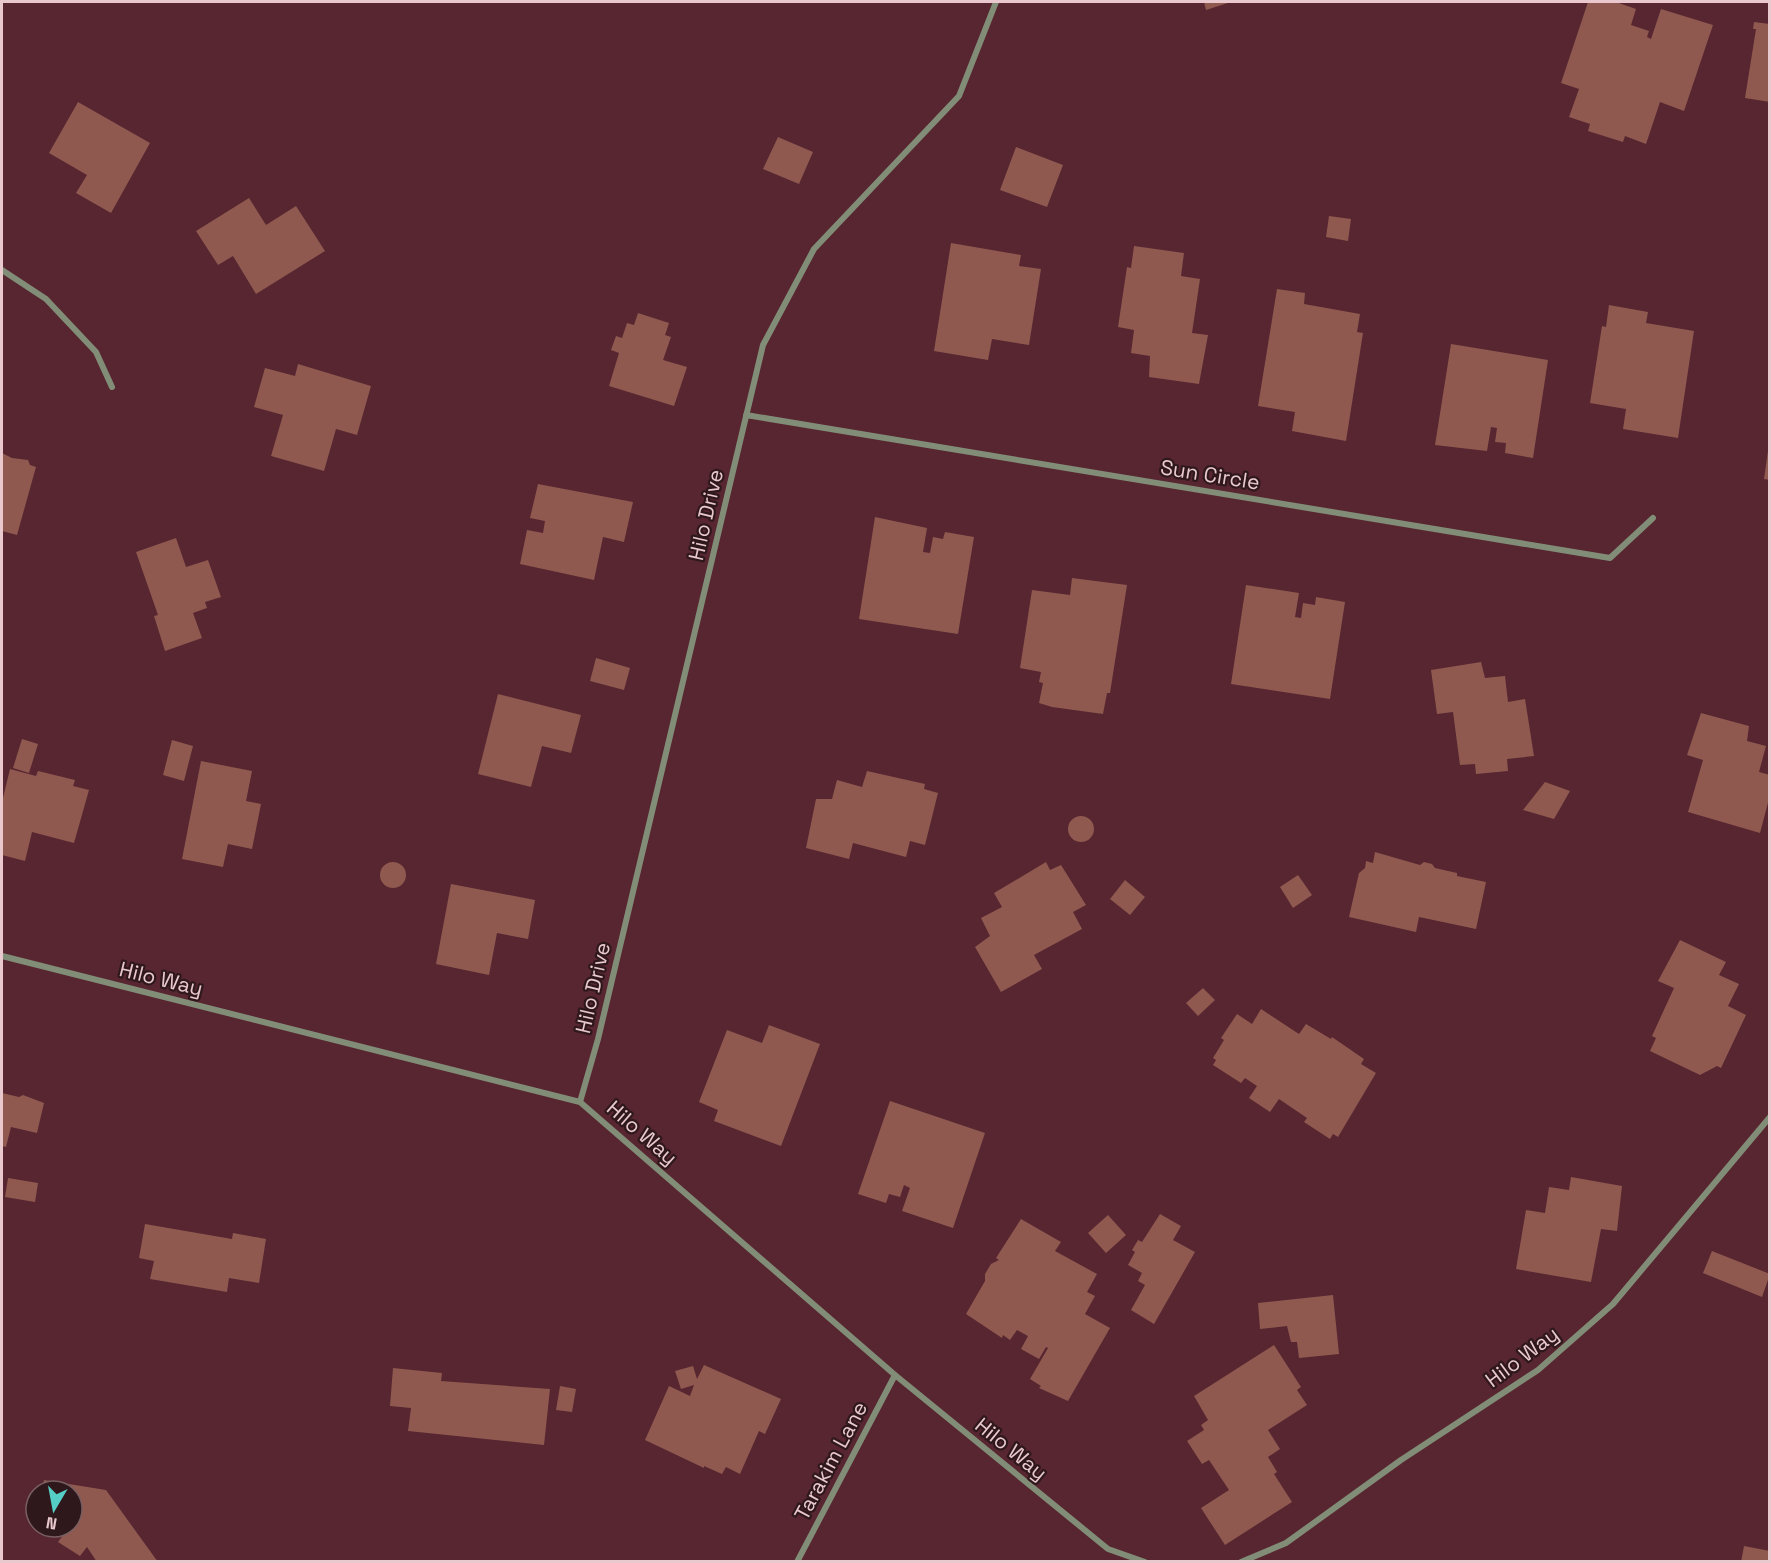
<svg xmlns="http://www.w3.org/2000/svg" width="1771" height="1563" viewBox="0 0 1771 1563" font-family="'Space Grotesk',sans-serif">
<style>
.building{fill:#8f5950}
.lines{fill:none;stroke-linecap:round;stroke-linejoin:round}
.minor{stroke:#828d78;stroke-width:6}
.labels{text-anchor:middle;stroke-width:4.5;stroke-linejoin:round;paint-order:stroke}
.street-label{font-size:21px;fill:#e9c9cd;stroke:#2e181b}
</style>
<rect width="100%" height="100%" fill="#572630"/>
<path class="building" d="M1204 2H1231L1206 10Z
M1588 2H1616L1636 9 1631 25 1649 31 1647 37 1651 39 1661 9 1713 25 1684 111 1660 102 1646 144 1625 136 1623 142 1588 131 1590 124 1569 117 1579 89 1561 83Z
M1754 22 1770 24V102L1745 98 1756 29H1753Z
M78 102 150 143 111 213 76 193 87 175 49 153Z
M778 137 813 152 799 184 763 169Z
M1016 147 1063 165 1047 207 1000 190Z
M249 198 266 225 296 206 325 251 256 294 233 256 218 265 196 231Z
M1329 216 1351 219 1348 241 1326 237Z
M951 243 1021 255 1019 266 1041 269 1029 345 992 339 988 360 934 351Z
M1134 246 1184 253 1181 276 1200 279 1192 333 1208 335 1199 384 1149 377 1150 356 1131 353 1134 330 1118 327 1127 267 1131 268Z
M1277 289 1305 293 1304 304 1360 314 1357 332 1363 333 1346 441 1292 431 1295 412 1258 406Z
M1609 305 1648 312 1646 323 1694 331 1678 438 1623 429 1626 409 1590 403 1602 326 1606 327Z
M638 313 669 323 665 335 671 337 663 360 687 367 674 406 609 386 619 353 611 350 616 336 622 338 627 323 634 325Z
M1451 344 1548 360 1533 458 1505 453 1506 443 1495 442 1497 428 1491 427 1487 451 1435 445Z
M298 364 371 386 357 435 336 429 324 471 271 456 283 415 254 407 265 368 295 376Z
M1768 451H1770V480L1764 479Z
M2 453 12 458 28 460 30 465 36 467 17 535 2 531Z
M538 484 633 502 624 542 603 537 594 580 520 564 527 530 543 533 545 521 530 518Z
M875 517 927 528 923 552 930 553 933 537 943 539 945 532 974 537 958 634 859 619Z
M176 538 186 567 208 560 221 597 205 602 207 608 193 613 202 638 165 651 154 616 158 615 136 552Z
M1072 578 1127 585 1110 693H1107L1103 714 1052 707 1039 703 1043 683 1039 682 1041 672 1020 668 1032 590 1070 595Z
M1246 585 1299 593 1295 617 1301 618 1303 603 1315 605 1316 597 1345 602 1330 699 1231 684Z
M596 658 630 668 624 690 590 681Z
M1481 662 1485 678 1505 676 1508 702 1525 699 1534 756 1507 759 1508 771 1476 774 1475 764 1460 765 1453 712 1437 714 1431 670Z
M498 694 581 715 571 753 542 746 531 787 478 774Z
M1701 713 1749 726 1747 741 1766 746 1759 772 1770 775V795L1760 833 1688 812 1703 760 1687 755Z
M22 739 38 744 29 773 13 768Z
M172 740 193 746 184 781 163 775Z
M201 761 252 771 246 801 261 804 252 849 228 844 223 867 182 859Z
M10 769 36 776 38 771 75 780 73 786 89 790 74 843 32 832 25 861 2 855V802Z
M867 771 925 784 924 789 938 793 925 845 910 841 906 857 853 843 849 859 806 848 816 799H832L837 780 862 787Z
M1545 782 1570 791 1554 819 1523 810Z
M1068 829a13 13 0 1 1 26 0a13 13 0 1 1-26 0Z
M1375 852 1420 865 1424 862 1432 864 1435 868 1457 873V876L1486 882 1476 929 1419 917 1416 932 1349 917 1359 873 1365 868 1366 861 1373 863Z
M1046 862 1050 870 1061 865 1086 905 1073 912 1082 929 1034 955 1042 969 1001 992 975 947 990 936 981 918 1002 907 994 893Z
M380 875a13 13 0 1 1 26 0a13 13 0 1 1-26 0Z
M1298 875 1312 895 1293 908 1280 887Z
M1125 880 1145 897 1130 915 1110 899Z
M451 884 535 900 528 939 497 933 489 975 436 964Z
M1680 940 1726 962 1719 975 1739 984 1728 1006 1746 1015 1721 1068 1717 1066 1700 1075 1650 1051 1656 1038 1652 1036 1674 988 1658 981Z
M1203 988 1215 1000 1198 1016 1186 1003Z
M1261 1009 1299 1034 1306 1024 1331 1039 1332 1037 1364 1059 1361 1064 1376 1073 1338 1137 1333 1134 1330 1139 1304 1122 1307 1118 1279 1099 1270 1112 1249 1098 1257 1086 1245 1078 1241 1083 1213 1065 1216 1060 1213 1058 1224 1040 1221 1038 1237 1014 1252 1024Z
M769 1025 820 1044 781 1146 714 1121 718 1110 699 1102 727 1030 762 1043Z
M2 1093 19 1097 23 1095 44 1103 37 1133 11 1127 6 1147 2 1146Z
M890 1101 985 1133 953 1228 902 1211 910 1188 904 1185 900 1197 889 1194 886 1203 858 1194Z
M1571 1177 1622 1186 1617 1231 1601 1229 1591 1282 1516 1269 1526 1210 1545 1213 1549 1187 1569 1190Z
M8 1178 38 1183 35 1202 5 1197Z
M1160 1214 1181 1226 1173 1240 1195 1252 1154 1324 1131 1310 1145 1285 1138 1281 1142 1273 1128 1265 1135 1252 1132 1250 1138 1240 1142 1242Z
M1108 1215 1126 1235 1106 1253 1088 1233Z
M1021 1219 1061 1242 1055 1251 1097 1274 1087 1292 1095 1296 1085 1314 1110 1328 1068 1401 1039 1388 1041 1386 1030 1379 1048 1348 1046 1347 1039 1359 1021 1349 1028 1336 1017 1330 1010 1340 1003 1335 1002 1338 966 1314 985 1281V1274L991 1264 999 1260 996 1258Z
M145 1224 232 1239 233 1233 266 1239 259 1283 229 1278 227 1292 150 1279 154 1261 139 1258Z
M1712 1251 1770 1274 1762 1297 1703 1273Z
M1333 1295 1339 1354 1299 1358 1297 1342H1291L1287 1326 1260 1329 1258 1303Z
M1274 1345 1301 1387 1297 1390 1307 1405 1268 1430 1280 1449 1268 1457 1277 1472 1274 1474 1292 1502 1225 1545 1201 1508 1229 1490 1209 1460 1202 1464 1187 1441 1204 1430 1201 1425 1208 1420 1194 1396Z
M704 1365 781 1399 765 1434 759 1431 740 1474 726 1467 722 1474 704 1466V1468L645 1440 669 1386 690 1396 694 1385 681 1389 675 1371 693 1366 697 1379Z
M393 1368 442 1373 441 1381 550 1389 544 1445 408 1431 411 1408 390 1406Z
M560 1386 576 1389 572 1412 556 1410Z
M44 1480 106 1490 158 1562H97L87 1547 80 1556 58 1542 64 1534 36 1529V1527H72V1491H42Z
M1744 1546 1770 1551V1562H1741Z"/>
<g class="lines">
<path class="minor" d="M2 270 46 299 96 352 112 387
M746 415 1610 558 1653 518
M2 956 580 1102 895 1375 1108 1549 1145 1562
M580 1102 598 1039 763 345 814 249 959 96 996 2
M797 1562 895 1375
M1241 1562 1286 1543 1401 1460 1538 1370 1613 1304 1770 1117"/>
</g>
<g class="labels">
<g class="street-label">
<text transform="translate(1210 475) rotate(9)" y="7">Sun Circle</text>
<text transform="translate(706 515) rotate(-77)" y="7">Hilo Drive</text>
<text transform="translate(161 979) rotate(14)" y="7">Hilo Way</text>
<text transform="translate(593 988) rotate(-77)" y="7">Hilo Drive</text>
<text transform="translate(642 1133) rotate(41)" y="7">Hilo Way</text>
<text transform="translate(1522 1357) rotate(-37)" y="7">Hilo Way</text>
<text transform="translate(1011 1449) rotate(39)" y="7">Hilo Way</text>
<text transform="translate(831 1461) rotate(-62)" y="7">Tarakim Lane</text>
</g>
</g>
<rect width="1771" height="1563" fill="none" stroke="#e9c9cd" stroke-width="6"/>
<g transform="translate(54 1509) rotate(190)"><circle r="28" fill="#2e181b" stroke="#795f62" stroke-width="1.5"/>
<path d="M0-4.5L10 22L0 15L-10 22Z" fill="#55cec6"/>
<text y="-9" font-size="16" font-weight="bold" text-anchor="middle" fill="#e9c9cd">N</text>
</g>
</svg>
